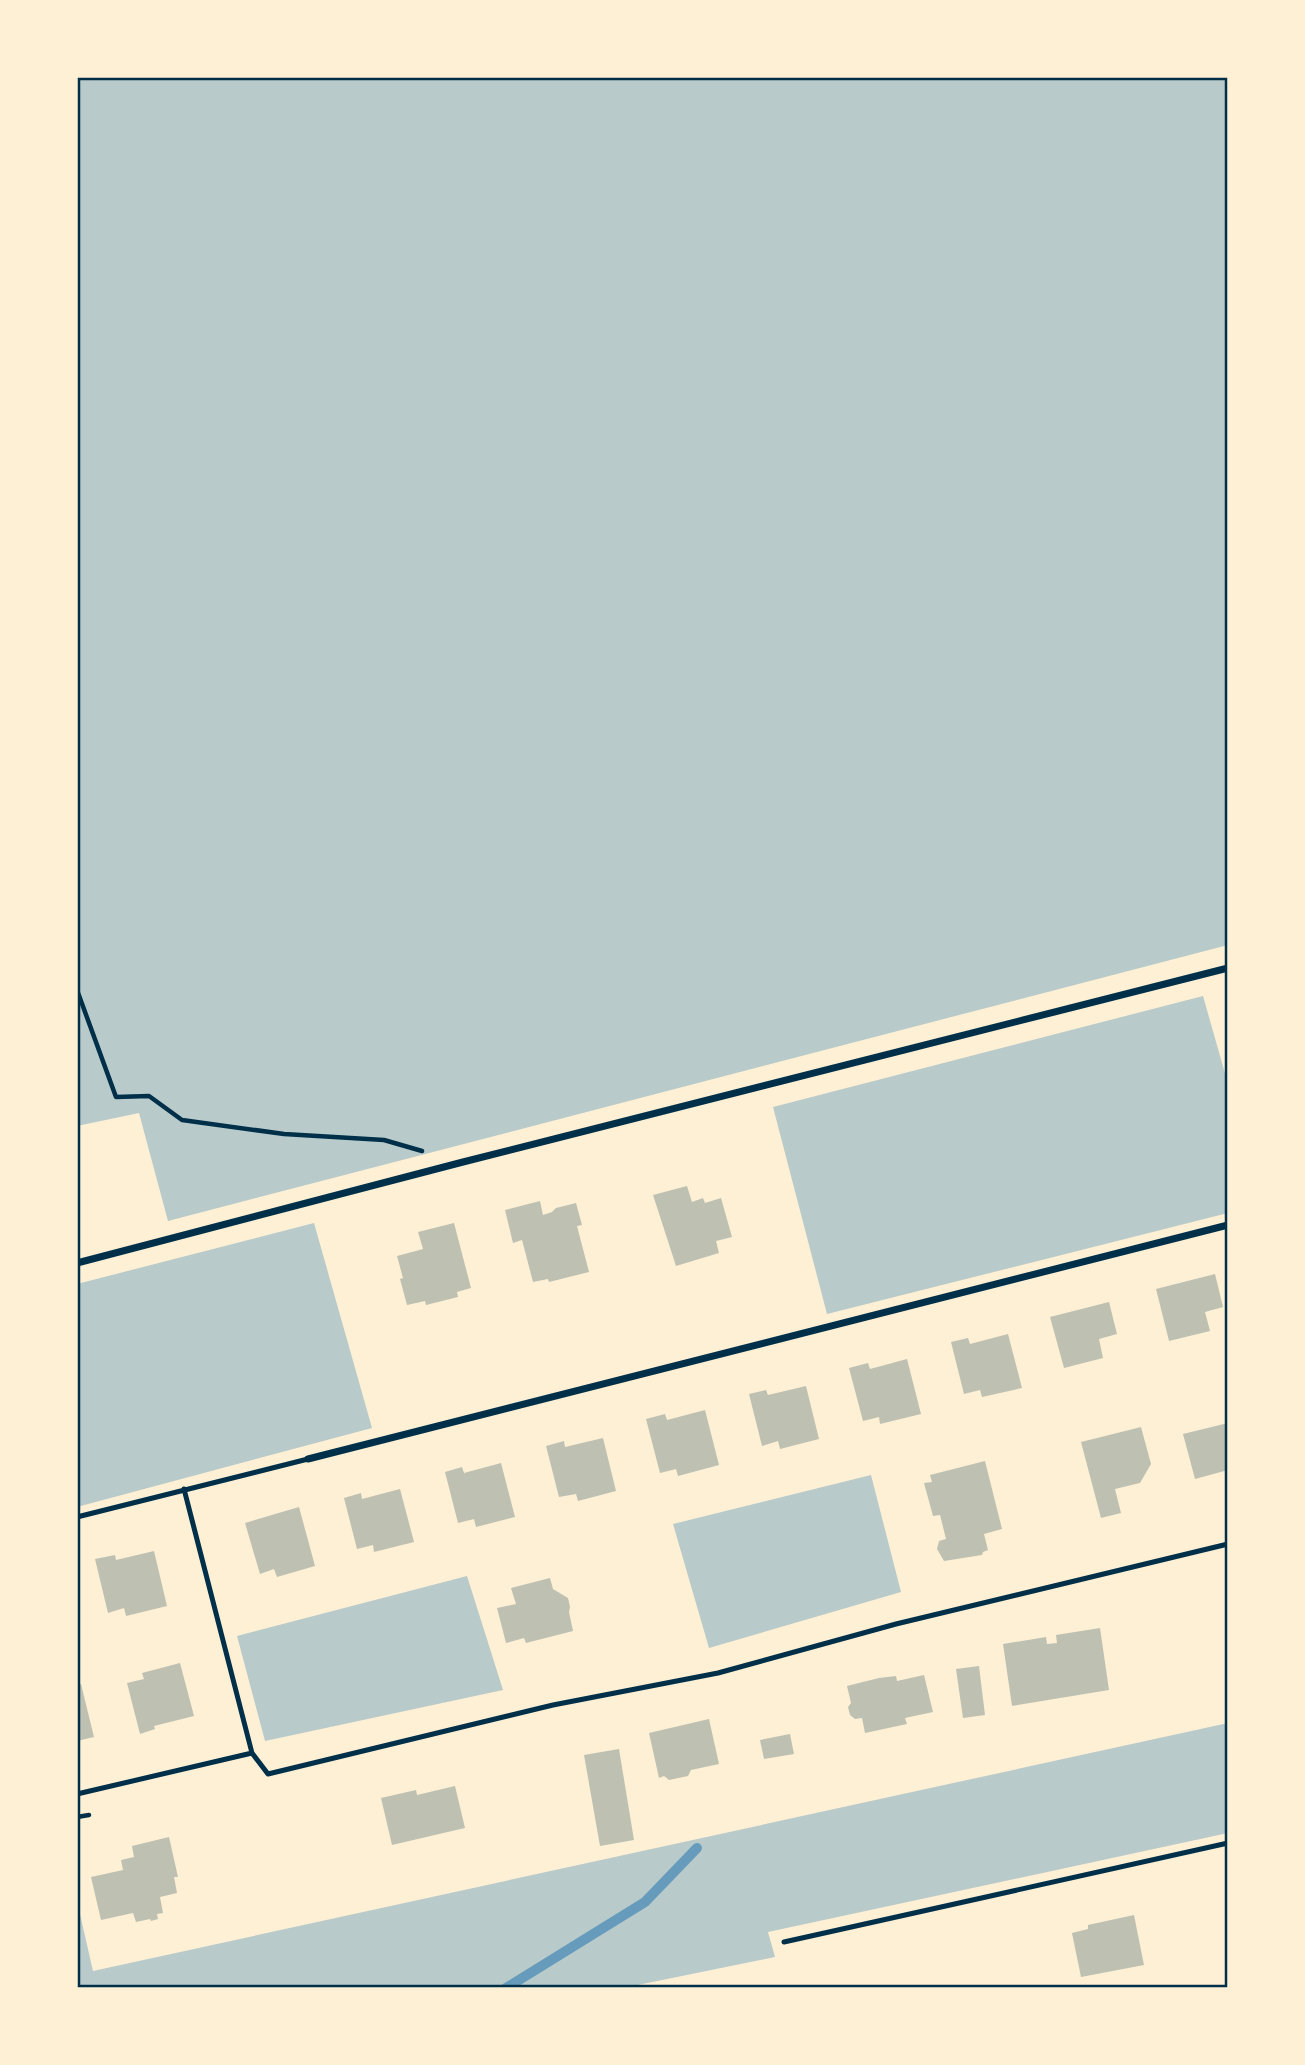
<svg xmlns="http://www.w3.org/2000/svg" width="1305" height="2065" viewBox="0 0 1305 2065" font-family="'Exo 2',sans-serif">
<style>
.green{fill:#b9caca}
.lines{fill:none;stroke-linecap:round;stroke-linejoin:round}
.stream{stroke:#669bbc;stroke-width:10}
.building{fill:#bec0b2}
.path{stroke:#003049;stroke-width:4.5}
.service{stroke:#003049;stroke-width:5}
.minor{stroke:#003049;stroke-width:7}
.neatline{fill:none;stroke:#003049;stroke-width:2.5}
</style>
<rect width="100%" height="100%" fill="#fdf0d5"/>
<path class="green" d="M77 77H1228V945L168 1221 139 1113 77 1126Z
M1203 996 1228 1084V1213L827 1314 773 1107Z
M314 1223 372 1428 77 1507V1284Z
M871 1475 901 1592 709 1648 673 1524Z
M467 1576 503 1690 265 1741 237 1636Z
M1228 1723V1833L768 1932 775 1957 623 1988H77V1901L93 1971Z"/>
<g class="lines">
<path class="stream" d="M506 1988 645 1902 697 1848"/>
</g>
<path class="building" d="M687 1186 692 1202 703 1198 705 1203 721 1198 732 1237 716 1241 719 1253 676 1266 653 1195Z
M540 1201 543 1215 552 1212 556 1208 576 1203 582 1225 577 1226 589 1272 549 1282 548 1279 533 1282 522 1240 513 1243 505 1210Z
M454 1223 471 1288 457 1292 458 1297 426 1305 425 1301 407 1305 400 1279 403 1278 397 1256 423 1249 418 1232Z
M1215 1274 1223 1307 1205 1312 1210 1331 1169 1341 1156 1289Z
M1109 1302 1117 1334 1099 1339 1103 1358 1064 1368 1050 1317Z
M1008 1334 1022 1388 982 1397 980 1390 964 1394 951 1342 968 1338 970 1344Z
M907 1359 921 1414 880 1424 879 1417 863 1421 849 1368 868 1363 870 1369Z
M806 1386 819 1439 780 1449 778 1441 762 1446 749 1394 766 1390 768 1395Z
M705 1410 719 1465 678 1476 676 1469 660 1473 646 1419 665 1414 667 1420Z
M1228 1423V1470L1195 1479 1183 1434Z
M1141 1427 1151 1464 1140 1483 1115 1489 1121 1513 1101 1518 1081 1442Z
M603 1438 616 1491 578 1501 576 1494 559 1497 546 1446 564 1441 565 1447Z
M985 1461 1002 1529 984 1534 988 1550 983 1552 982 1555 944 1561 937 1549 939 1541 946 1539 940 1515 933 1516 924 1483 932 1482 930 1475Z
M501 1463 515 1517 476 1527 474 1519 458 1523 445 1472 462 1467 464 1473Z
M400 1489 414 1542 374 1552 373 1545 357 1549 344 1498 361 1493 362 1499Z
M299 1507 315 1566 277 1577 274 1569 260 1574 245 1523Z
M154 1551 167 1606 126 1616 124 1608 108 1613 95 1559 115 1555 116 1560Z
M550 1578 553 1589 568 1598 570 1607 569 1612 573 1631 526 1643 524 1638 506 1643 497 1608 516 1604 511 1588Z
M1100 1628 1109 1690 1012 1706 1003 1644 1046 1637 1047 1644 1057 1643 1056 1635Z
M180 1663 194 1716 154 1726 155 1729 140 1734 127 1683 144 1679 142 1673Z
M979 1666 985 1715 963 1718 956 1669Z
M924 1675 933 1712 905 1718 907 1724 865 1733 862 1718 855 1719 850 1715 848 1707 851 1703 847 1686 879 1678 896 1676 897 1681Z
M81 1684 94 1737 77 1741V1685Z
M709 1719 719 1764 691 1770 688 1776 669 1780 664 1776 659 1778 649 1733Z
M790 1734 794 1754 764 1759 760 1740Z
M619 1749 634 1840 600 1846 584 1755Z
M455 1786 465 1828 392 1845 381 1798 416 1790 417 1795Z
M169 1837 178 1877H174L177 1893 160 1897 163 1913 157 1914 158 1919 151 1921 150 1919 136 1922 133 1913 101 1920 91 1877 123 1870 121 1860 134 1857 132 1846Z
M1134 1915 1144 1965 1081 1977 1072 1933 1088 1929V1925Z"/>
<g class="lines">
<path class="path" d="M77 990 116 1097 149 1096 182 1120 284 1134 384 1140 422 1151
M77 1817 89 1815"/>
<path class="service" d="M184 1489 252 1753
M77 1517 308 1459
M77 1794 252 1753 268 1774 553 1705 718 1673 896 1624 1228 1544
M784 1942 1228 1843"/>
<path class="minor" d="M77 1263 463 1162 1228 968
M308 1459 1228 1225"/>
</g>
<rect width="1305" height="2065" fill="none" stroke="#fdf0d5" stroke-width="158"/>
<rect x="79" y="79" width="1147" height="1907" class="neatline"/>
</svg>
